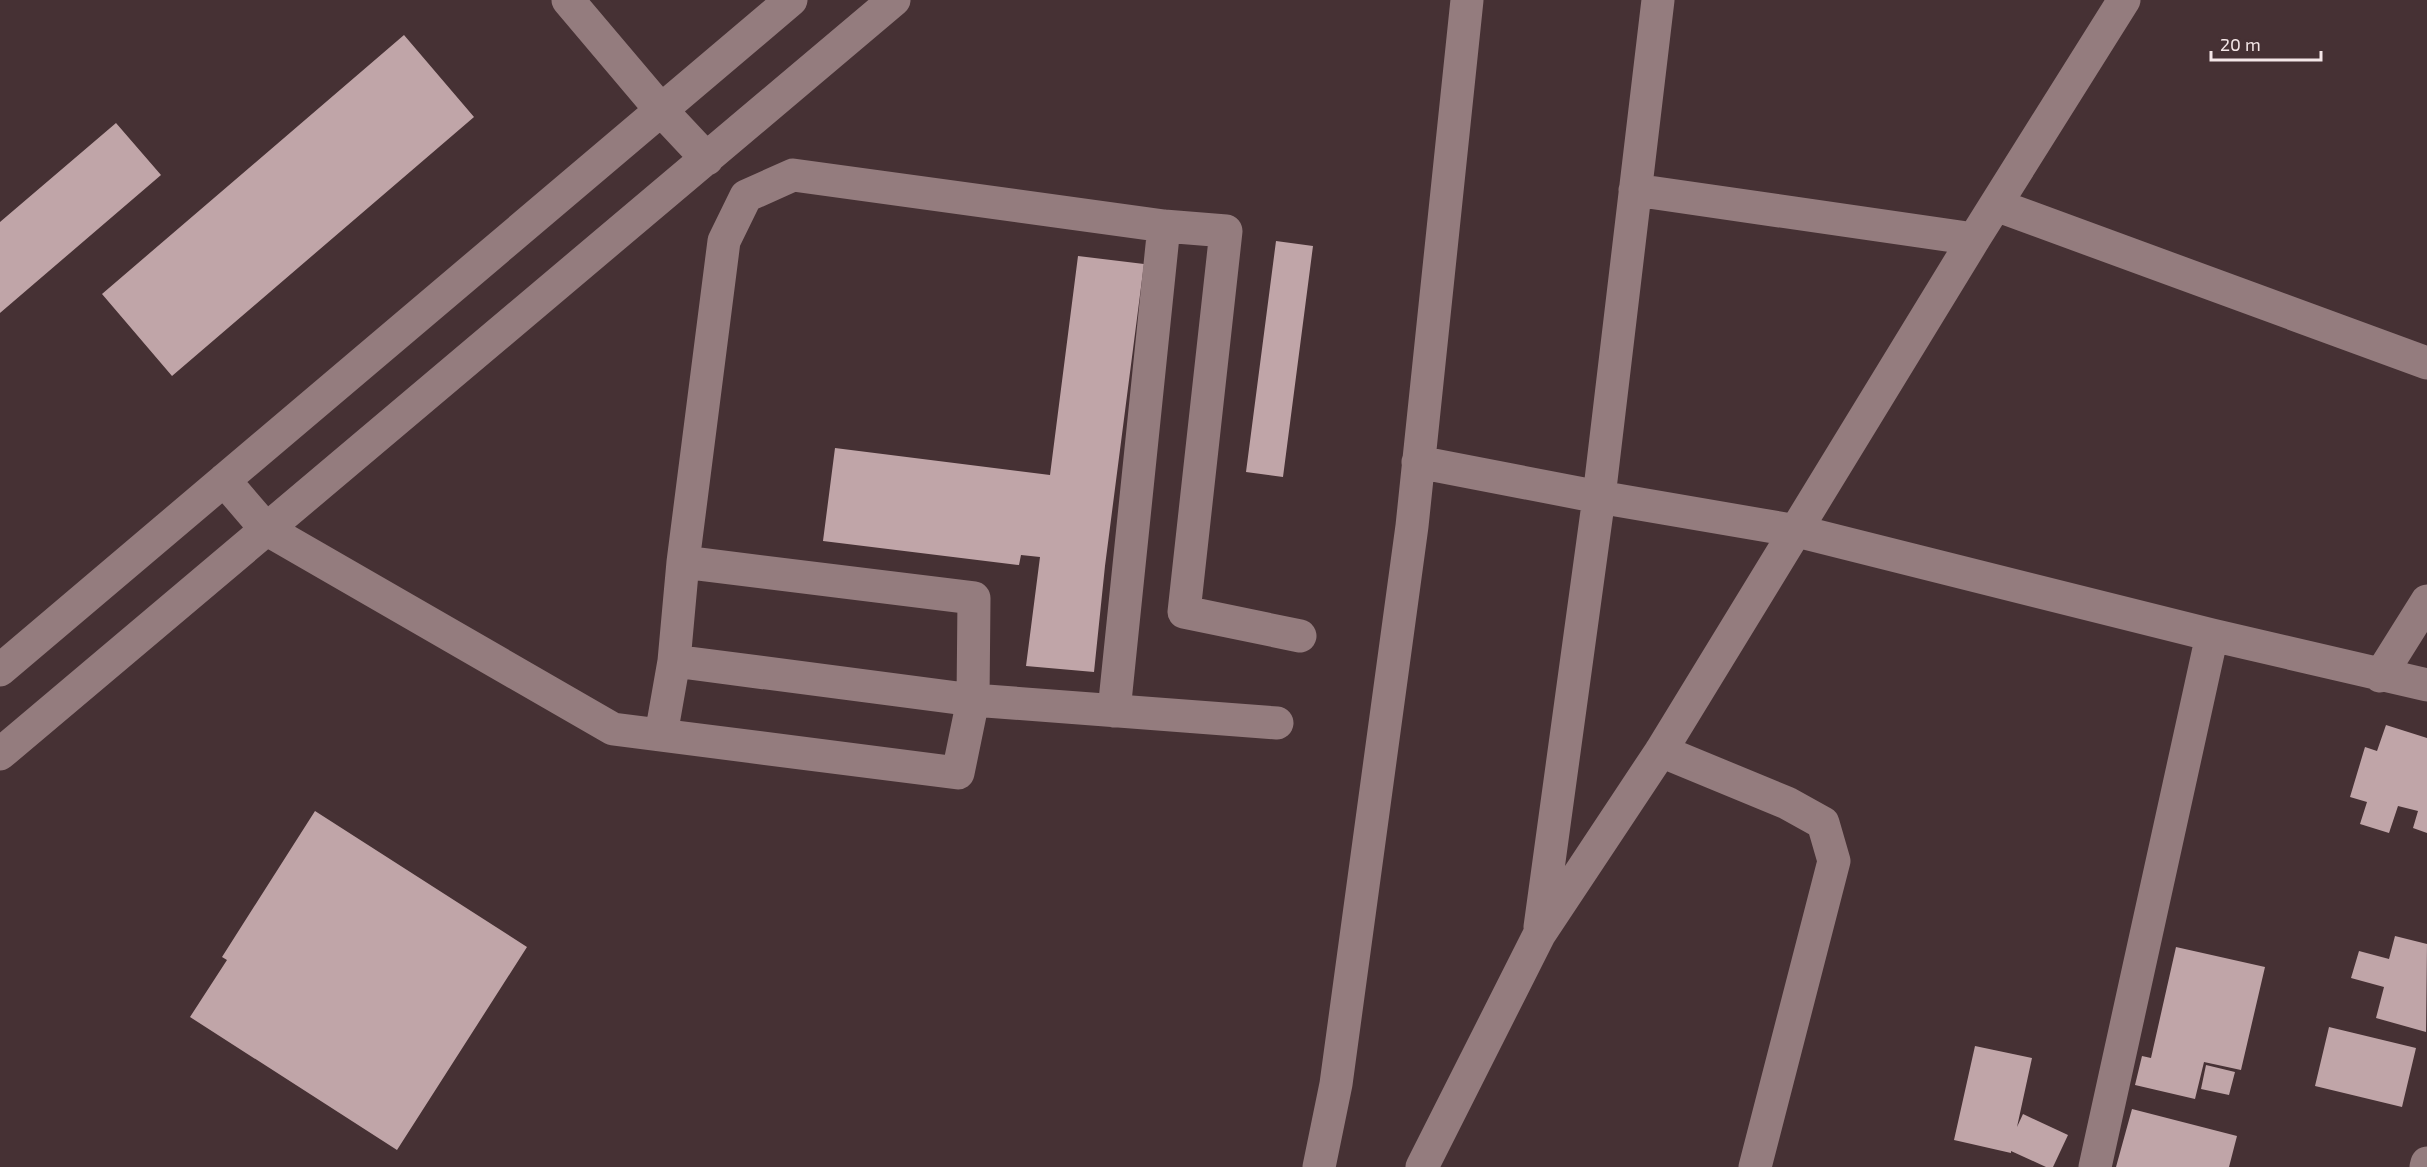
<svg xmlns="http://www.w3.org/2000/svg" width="2427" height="1167" viewBox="0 0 2427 1167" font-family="'Exo 2',sans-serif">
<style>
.building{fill:#c0a5a8}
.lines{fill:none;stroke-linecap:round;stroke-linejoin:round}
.minor{stroke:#947c7e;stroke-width:33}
</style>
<rect width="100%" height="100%" fill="#463134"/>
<path class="building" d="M404 35 474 117 172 376 102 294Z
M116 123 161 175 0 313V222Z
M1276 241 1313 246 1283 477 1246 472Z
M1078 256 1144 264 1105 566 1094 672 1026 666 1040 557 1021 555 1019 565 823 541 835 448 1050 475Z
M2386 725 2427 738V833L2413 828 2418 811 2398 806 2389 833 2360 824 2367 802 2350 797 2365 747 2377 751Z
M315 811 527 947 397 1150 190 1017 227 960 222 957Z
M2395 936 2427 944 2426 1032 2376 1018 2384 987 2351 978 2359 951 2389 959Z
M2176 947 2265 967 2241 1070 2204 1062 2195 1099 2135 1085 2142 1056 2151 1058Z
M2329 1027 2416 1048 2402 1107 2315 1086Z
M1975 1046 2032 1058 2017 1127 2023 1114 2068 1135 2053 1167H2046L2011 1151V1153L1954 1140Z
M2206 1065 2235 1072 2229 1095 2201 1089Z
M2132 1109 2237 1136 2229 1167H2116Z"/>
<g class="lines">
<path class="minor" d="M568 0 661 110 707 159
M1635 190 1974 239
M1996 205 2427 363
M1418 462 1599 497 1797 531 2212 635 2427 685
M224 480 266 529 613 729 958 773 973 700 974 598 683 562
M674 661 973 700 1277 723
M0 670 791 0
M2380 676 2427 601
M1114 711 1164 226
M661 735 674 661 683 562 724 241 746 196 793 175 1164 226 1226 231 1184 612 1300 636
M1661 751 1787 803 1823 823 1834 861 1755 1167
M0 754 894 0
M1540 927 1599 497 1658 0
M1319 1167 1336 1084 1412 526 1467 0
M1422 1167 1539 935 1661 751 1974 239 2124 0
M2095 1167 2212 635
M2426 1167 2427 1163"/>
</g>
<path d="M2211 51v9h110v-9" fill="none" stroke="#f4e6e7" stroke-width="3"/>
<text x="2220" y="51" font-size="18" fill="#f4e6e7" stroke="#463134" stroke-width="4.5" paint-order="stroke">20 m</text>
</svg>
